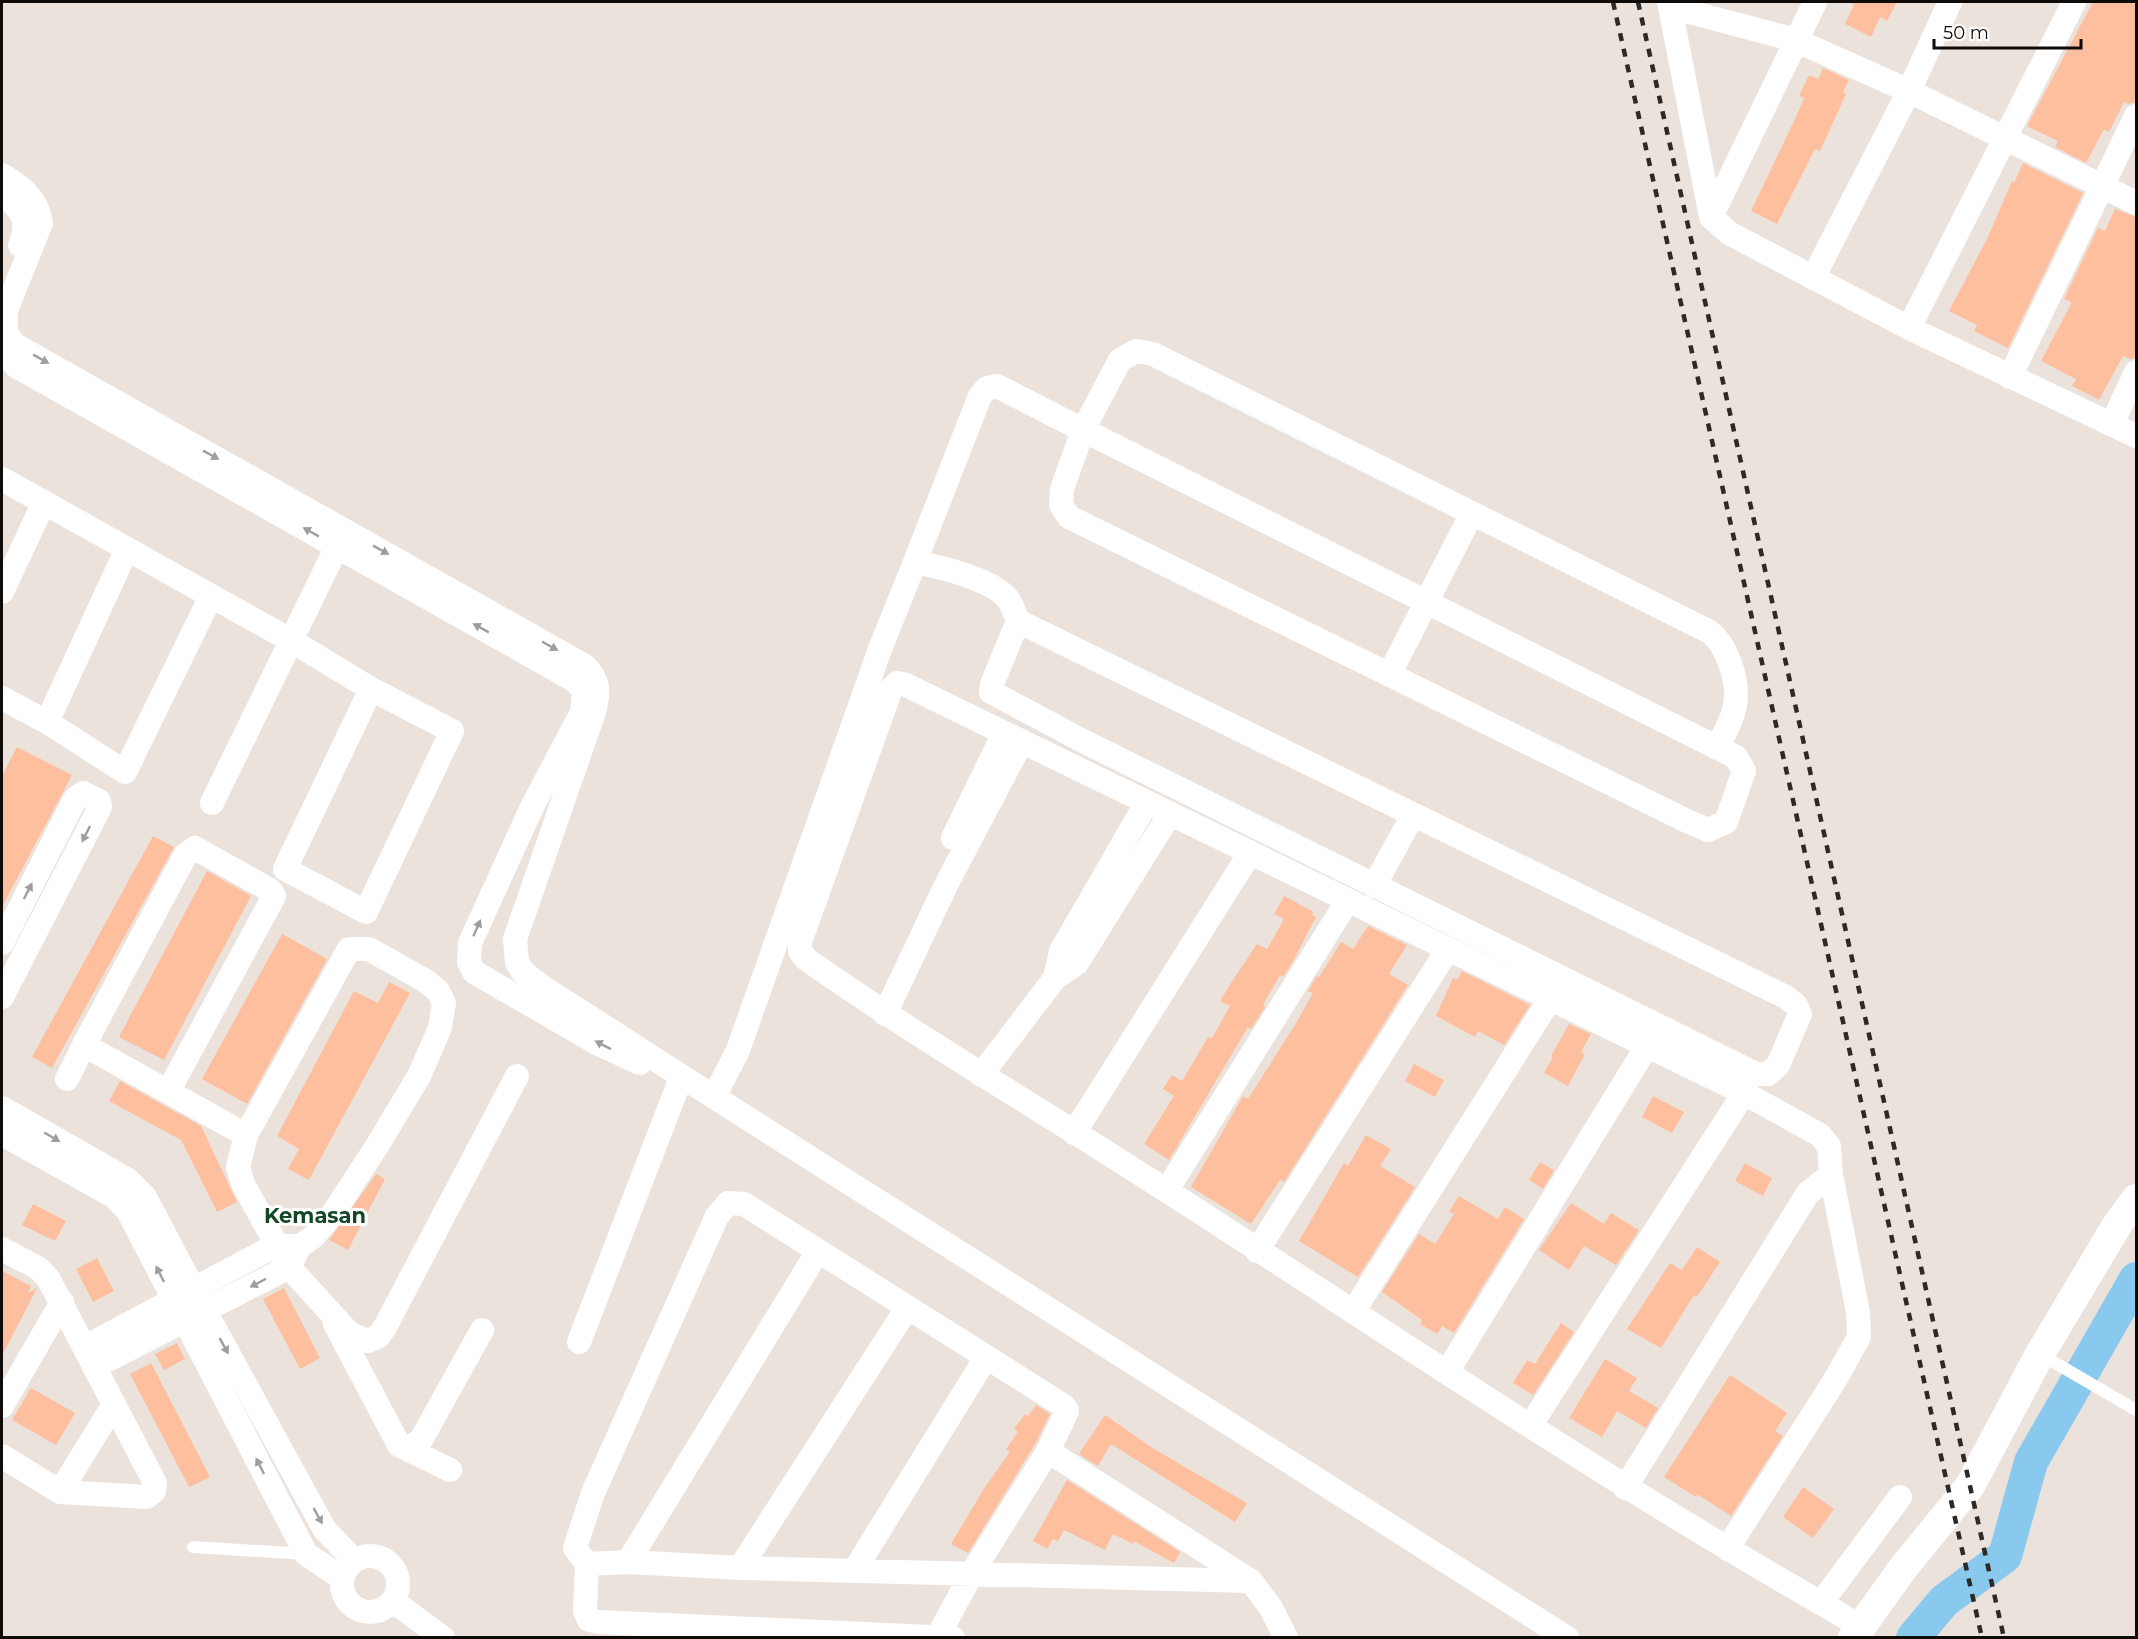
<svg xmlns="http://www.w3.org/2000/svg" width="2138" height="1639" viewBox="0 0 2138 1639" font-family="Montserrat,sans-serif">
<style>
.lines{fill:none;stroke-linecap:round;stroke-linejoin:round}
.river{stroke:#88c9ed;stroke-width:34}
.building{fill:#febf9f}
.service{stroke:#fff;stroke-width:12}
.minor{stroke:#fff;stroke-width:24}
.tertiary{stroke:#fff;stroke-width:30}
.rail{stroke:#2d2926;stroke-width:4.5;stroke-dasharray:8 8;stroke-linecap:butt}
.oneway{fill:#9f9d9d}
.labels{text-anchor:middle;stroke-width:6;stroke-linejoin:round;paint-order:stroke}
.quarter-label{font-size:21px;font-weight:bold;fill:#144725;stroke:#fff}
</style>
<rect width="100%" height="100%" fill="#ebe2dc"/>
<g class="lines">
<path class="river" d="M1913 1638 1944 1601 2005 1556 2031 1462 2136 1279"/>
</g>
<path class="building" d="M1848 2H1897L1887 21 1880 17 1871 37 1845 24 1854 4Z
M2093 2H2136V102L2128 104 2124 102 2109 132 2104 129 2086 163 2055 147 2058 141 2027 126Z
M1823 68 1849 80 1843 92 1846 94 1820 151 1815 149 1777 224 1751 211 1796 117 1804 98 1799 96 1809 75 1818 79Z
M2023 163 2083 193 2008 348 1974 331 1977 325 1949 311 1988 237 2012 181 2014 183Z
M2115 209 2136 217V358L2130 359 2123 356 2099 400 2072 386 2076 379 2041 361 2070 306 2071 302 2064 299 2098 228 2105 231Z
M17 747 72 775 2 907V776Z
M153 836 174 847 52 1068 32 1057Z
M207 871 251 896 164 1060 119 1037Z
M1284 896 1314 912 1312 915 1316 917 1292 963 1283 977 1280 975 1263 1005 1265 1007 1251 1029 1248 1027 1169 1160 1144 1144 1174 1096 1163 1089 1172 1075 1182 1081 1208 1037 1212 1038 1230 1006 1220 1001 1229 986 1257 944 1267 949 1284 919 1274 914Z
M1368 926 1407 945 1389 974 1408 985 1284 1182 1280 1180 1251 1224 1191 1187 1243 1096 1248 1099 1295 1025 1313 993 1308 991 1317 976 1319 977 1341 942 1353 949Z
M282 934 327 959 247 1104 202 1079Z
M1462 971 1530 1005 1504 1045 1478 1031 1475 1037 1436 1016 1453 978 1457 980Z
M389 982 410 993 309 1180 288 1169 299 1149 277 1136 354 991 378 1003Z
M1569 1024 1591 1034 1581 1052 1585 1054 1568 1086 1544 1073 1553 1057 1551 1056Z
M1414 1064 1444 1080 1435 1097 1405 1081Z
M120 1081 201 1126 237 1202 217 1212 181 1140 109 1101Z
M1653 1096 1684 1112 1672 1133 1642 1117Z
M1366 1135 1391 1149 1380 1166 1415 1187 1358 1277 1299 1241 1344 1163 1348 1166Z
M1540 1162 1554 1170 1543 1189 1529 1180Z
M1745 1163 1772 1178 1763 1196 1735 1181Z
M376 1174 385 1179 348 1250 329 1240Z
M1459 1196 1498 1219 1505 1207 1524 1219 1454 1333 1442 1326 1437 1334 1420 1324 1422 1320 1382 1292 1419 1234 1435 1244 1454 1214 1449 1212Z
M1571 1203 1604 1224 1611 1213 1639 1230 1616 1265 1584 1246 1569 1270 1539 1250Z
M33 1204 66 1221 55 1241 22 1225Z
M1697 1247 1720 1262 1697 1297 1694 1295 1661 1348 1627 1329 1670 1263 1682 1270Z
M97 1258 114 1291 93 1302 76 1269Z
M2 1271 31 1286 28 1293 37 1288 2 1356Z
M284 1288 320 1358 300 1369 263 1299Z
M1561 1323 1574 1332 1533 1395 1513 1383 1527 1360 1535 1364Z
M177 1343 185 1359 164 1370 155 1354Z
M1605 1359 1637 1378 1629 1391 1658 1408 1646 1428 1617 1411 1602 1437 1569 1418Z
M151 1363 210 1477 189 1487 130 1374Z
M1730 1375 1787 1413 1775 1431 1783 1436 1731 1516 1697 1494 1696 1497 1664 1477Z
M31 1388 75 1413 56 1445 12 1420Z
M1036 1405 1050 1414 1035 1444 968 1553 951 1544 985 1487 1010 1452 1006 1449 1018 1432 1014 1429 1025 1414 1028 1416Z
M1105 1415 1154 1449 1247 1503 1235 1522 1111 1444 1098 1466 1079 1454Z
M1067 1480 1180 1552 1174 1563 1134 1541 1133 1544 1113 1534 1105 1550 1064 1530 1058 1541 1053 1539 1047 1549 1033 1541Z
M1803 1487 1834 1509 1813 1538 1783 1517Z"/>
<g class="lines">
<path class="service" d="M2040 1354 2136 1410
M193 1547 306 1554"/>
<path class="minor" d="M1669 2 1711 217 1729 233 1909 328 2136 436
M1682 10 1795 40 1909 91 2136 203
M2 175C22 187 37 198 41 223L6 310V333L15 345 585 666C600 681 599 693 594 712L515 939 517 962 523 972 541 986 714 1097 738 1050 880 649 915 562C940 567 992 579 1008 599 1012 605 1015 614 1018 621L1786 997 1796 1005 1800 1014 1778 1065 1768 1074H1756L1085 742 991 692 992 684 1018 621
M2 195C22 208 30 222 20 245
M1711 217 1815 2
M1813 278 1909 91 1950 2
M1909 328 2074 2
M2 352 16 366 574 680 584 691 582 712 531 809 470 943 469 962 474 972 597 1043 640 1063
M2010 377 2136 116
M2112 424 2136 372
M2 479 292 641 371 689 452 731 366 912 285 869 371 689
M915 562 980 396 987 388 997 386 1083 430 1736 757 1744 771 1726 822 1708 830 1687 821 1069 517 1061 505 1062 489 1083 430 1120 360 1136 351 1153 354 1710 632C1726 645 1736 674 1736 695 1736 714 1725 732 1717 748
M2 592 44 502
M1389 675 1472 513
M2 698 47 722 125 772 211 596
M47 722 127 549
M212 803 344 532
M953 838 1004 733
M1374 886 1413 815
M2 943 75 799 83 793 99 801 100 807 2 997
M1055 978 1061 951 1147 802
M885 1014 946 885 1022 741
M981 1075 1055 978 1077 963 1170 814
M67 1079 84 1045
M169 1090 274 896 270 890 195 848 186 854 84 1045 246 1135 238 1167 243 1184 289 1267 350 1334 368 1341 379 1336 385 1327 517 1076
M714 1097 1567 1638
M2 1108 128 1180 145 1197 205 1311 325 1530 354 1560
M1074 1133 1250 853
M2 1134 115 1197 128 1211 306 1554 342 1578
M1167 1190 1348 900
M2 1249 38 1268 48 1278 155 1483 154 1491 147 1497 60 1492 2 1456
M1257 1251 1448 949
M1353 1312 1550 999
M335 1324 399 1445 450 1470
M579 1342 679 1083
M85 1347 263 1252 278 1246H294
M94 1367 289 1267 300 1246 313 1237 332 1215 377 1146 419 1076 440 1028 444 1003 438 991 426 981 369 949H349L246 1135
M1447 1372 1647 1046
M2 1406 62 1302
M1530 1426 1744 1093
M409 1448 421 1440 482 1330
M1625 1488 1808 1193 1831 1175
M60 1492 114 1404
M1727 1549 1835 1380 1859 1337 1858 1312 1831 1175 1829 1146 1820 1135 1744 1093 906 685 897 683 891 689 800 942V951L806 959C923 1041 1047 1113 1167 1191 1384 1330 1597 1475 1821 1603L1900 1497
M342 1584a28 28 0 1 1 56 0a28 28 0 1 1-56 0Z
M628 1562 818 1251
M587 1564 585 1611 589 1620 599 1622 953 1638
M740 1568 907 1308
M854 1571 985 1359
M1251 1581 1048 1451 1067 1411 1064 1406 744 1204 728 1203 717 1216 593 1493 575 1548 587 1564 628 1562 740 1568 1251 1581 1271 1608 1286 1638
M393 1601 443 1638
M1821 1603 1860 1626
M937 1638 972 1573 1048 1451"/>
<path class="tertiary" d="M1853 1638 1903 1568 1970 1486 2040 1354 2117 1225 2136 1199"/>
<path class="rail" d="M1613 2 1982 1638
M1638 2 2004 1638"/>
</g>
<defs><path id="oneway-solid" d="M-6-.8H1V-3.2L6.5 0L1 3.2V.8H-6Z" transform="scale(1.5)"/></defs>
<g class="oneway">
<use href="#oneway-solid" transform="translate(41 359) rotate(29)"/>
<use href="#oneway-solid" transform="translate(211 455) rotate(29)"/>
<use href="#oneway-solid" transform="translate(311 532) rotate(-151)"/>
<use href="#oneway-solid" transform="translate(381 550) rotate(29)"/>
<use href="#oneway-solid" transform="translate(481 628) rotate(-151)"/>
<use href="#oneway-solid" transform="translate(550 646) rotate(29)"/>
<use href="#oneway-solid" transform="translate(86 834) rotate(117)"/>
<use href="#oneway-solid" transform="translate(28 891) rotate(-63)"/>
<use href="#oneway-solid" transform="translate(477 928) rotate(-66)"/>
<use href="#oneway-solid" transform="translate(603 1045) rotate(-153)"/>
<use href="#oneway-solid" transform="translate(52 1137) rotate(30)"/>
<use href="#oneway-solid" transform="translate(160 1274) rotate(-117)"/>
<use href="#oneway-solid" transform="translate(258 1283) rotate(152)"/>
<use href="#oneway-solid" transform="translate(224 1346) rotate(61)"/>
<use href="#oneway-solid" transform="translate(260 1466) rotate(-117)"/>
<use href="#oneway-solid" transform="translate(318 1516) rotate(61)"/>
</g>
<g class="labels">
<g class="quarter-label">
<text x="315" y="1223">Kemasan</text>
</g>
</g>
<rect width="2138" height="1639" fill="none" stroke="#0e0b09" stroke-width="6"/>
<path d="M1934 39v9h147v-9" fill="none" stroke="#0e0b09" stroke-width="3"/>
<text x="1943" y="39" font-size="18" fill="#0e0b09" stroke="#ffffff" stroke-width="4.5" paint-order="stroke">50 m</text>
</svg>
